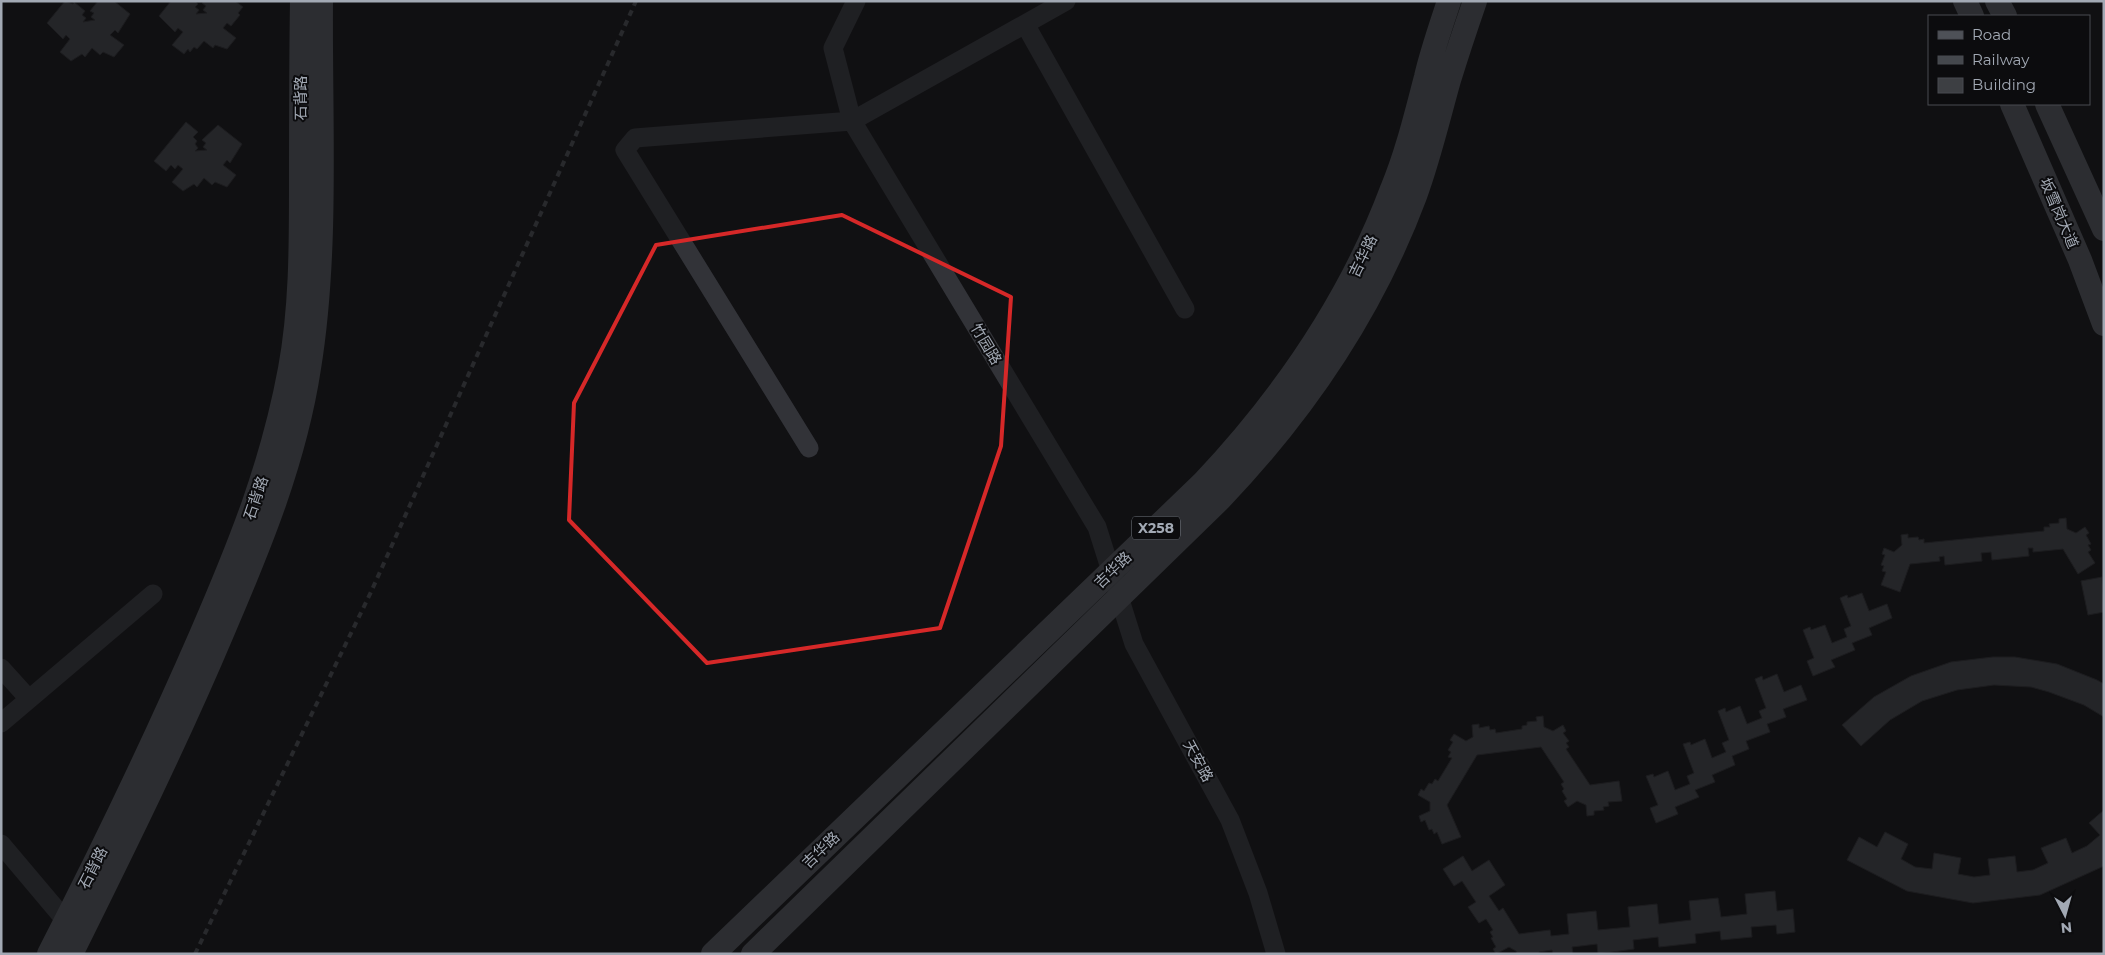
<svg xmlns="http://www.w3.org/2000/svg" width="2105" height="955" viewBox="0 0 2105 955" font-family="Montserrat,'Noto Sans SC',sans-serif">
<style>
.building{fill:#3d3f43;stroke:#2b2b2f}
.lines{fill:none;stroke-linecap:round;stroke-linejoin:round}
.minor{stroke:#323338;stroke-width:19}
.major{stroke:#4e5157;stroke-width:24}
.rail{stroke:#45484d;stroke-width:4;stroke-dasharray:6 5;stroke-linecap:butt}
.marked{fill:none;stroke:#d62828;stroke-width:4;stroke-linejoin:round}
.labels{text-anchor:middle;stroke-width:4;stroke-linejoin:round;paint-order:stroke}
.shield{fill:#0c0c0e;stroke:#757a82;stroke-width:1}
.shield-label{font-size:14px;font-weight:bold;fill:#a2a9b4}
.street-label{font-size:15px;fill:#a2a9b4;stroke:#0c0c0e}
</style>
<rect width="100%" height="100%" fill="#111113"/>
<path class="building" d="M65 1 73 4 74 2 85 11 82 15 86 18 83 22 95 20 91 17 94 13 90 11 98 1H114L130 14 118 33 115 30 110 35 124 45 114 57 103 52 100 55 92 48 85 57 82 54 71 61 60 52 70 39 66 35 63 39 47 23Z
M171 1H195L198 4 195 7 199 10 196 14 207 13 203 10 206 6 202 3 204 1H235L243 7 238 13 240 15 231 26 227 23 223 28 236 38 227 49 215 45 213 48 204 41 197 49 194 47 190 52 188 49 184 54 172 45 183 32 178 28 175 32 159 16Z
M186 122 198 132 193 137 197 141 195 144 198 148 195 151 207 150 203 147 206 143 202 140 218 125 242 144 230 163 227 160 223 165 236 175 227 187 215 182 212 185 204 178 197 187 194 184 183 191 172 182 183 169 178 165 175 169 171 165 166 171 154 161Z
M2066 518 2067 529 2076 533 2085 527 2089 533 2086 535 2091 544 2088 545 2091 550 2088 552 2095 563 2078 574 2063 549 2033 552V548H2028L2029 556 1992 560 1991 552 1981 553 1982 561 1945 565 1944 556 1939 557 1940 561 1910 564 1900 592 1881 585 1886 572 1882 571 1884 566 1881 565 1885 555 1882 554 1884 548 1894 552 1902 545 1901 535 1908 534V538L1918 537 1919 540 1924 539V543L2044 531V527H2050L2049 524 2059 523V519Z
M2102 577 2104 612 2088 615 2081 581Z
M1862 593 1869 611 1887 604 1892 618 1869 628 1872 635 1852 643 1855 650 1831 660 1835 667 1813 676 1807 661 1814 658 1803 630 1810 627 1811 630 1825 625 1832 643 1847 637 1844 629 1851 626 1840 598 1847 595 1848 598Z
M1993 657H2015L2057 664 2097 680 2104 684V717L2084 705 2049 692 2031 687 1994 685 1957 690 1922 701 1890 720 1861 746 1842 725 1874 697 1911 676 1951 662Z
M1777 674 1784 692 1801 685 1807 700 1783 709 1786 717 1767 724 1770 732 1746 741 1749 749 1732 756 1735 765 1712 775 1715 782 1695 790 1699 797 1675 807 1678 814 1656 823 1650 808 1658 805 1646 776 1653 774 1654 777 1668 771 1675 790 1690 784 1687 776 1694 773 1683 744 1690 742 1691 745 1705 739 1712 758 1726 752 1722 743 1729 740 1718 711 1725 708 1726 712 1740 706 1747 724 1762 718 1759 711 1766 708 1755 679 1762 676 1763 680Z
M1543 716 1544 727 1553 731 1563 725 1566 731 1563 733 1569 741 1566 743 1569 747 1566 749 1590 785 1619 781 1622 801 1608 802 1609 806 1603 807 1604 810 1594 811V815L1587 816 1586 805 1577 801 1568 807 1564 801 1567 799 1562 791 1564 789 1561 784 1564 782 1541 747 1477 755 1447 805 1461 837 1442 844 1437 832 1434 834 1432 829 1429 830 1425 820 1421 822 1419 816 1430 811V802L1418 795 1421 789 1424 791 1429 783 1432 784 1435 779 1438 781 1452 758 1448 757 1451 752 1448 750 1453 742 1450 740 1454 734 1466 741 1473 737 1472 725 1479 724V728L1489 726 1490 730 1495 729 1496 733 1522 729V726L1527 725V722L1537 721 1536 717Z
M2104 810V866L2040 895 1973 903 1907 891 1847 860 1859 837 1877 847 1885 832 1908 844 1901 859 1915 867 1932 869 1934 853 1961 858 1958 874 1974 877 1990 875 1988 859 2015 856 2017 872 2033 870 2048 863 2041 848 2066 838 2072 853 2087 846 2100 835 2089 823Z
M1463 856 1472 871 1489 860 1505 885 1489 896 1499 911 1503 908 1519 934 1550 930 1551 936 1569 934 1567 914 1596 911 1598 930 1630 927 1628 907 1657 904 1659 924 1691 920 1689 901 1718 898 1721 917 1747 914 1745 894 1775 891 1777 911 1793 909 1795 932 1777 934 1776 925 1751 927 1752 937 1721 940 1720 931 1695 934 1696 943 1659 947 1658 937 1633 940 1634 949 1598 954 1597 944 1572 947 1573 954H1553L1552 950 1539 952V954H1517L1516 951 1509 947 1496 954 1493 949 1496 947 1491 938 1493 937 1490 932 1493 930 1486 919 1479 923 1468 907 1476 902 1462 881 1454 886 1443 869Z"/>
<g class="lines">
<path class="minor" d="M856 1 833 48 852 121 1097 527 1134 644 1230 820 1258 893 1276 954
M1025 24 1185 309
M809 448 625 150 635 138 852 121 1066 1
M1 668 29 699
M1 723 153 594
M1 844 66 921"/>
<path class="major" d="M1965 1 1972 16
M1997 1 2005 16
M2012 104 2080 260 2104 324
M2047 104 2104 229
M49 954C103 849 154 743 201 635 240 545 272 466 290 369 301 309 301 248 301 188 301 126 301 63 302 1
M71 954C124 847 177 740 223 631 260 545 295 460 309 368 328 251 320 121 321 1
M713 954 1203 483C1285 396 1350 301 1392 189 1407 153 1416 115 1426 77 1432 51 1441 26 1449 1
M753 954 1220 499C1304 411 1372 311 1415 196 1429 158 1438 119 1449 80 1457 54 1466 27 1475 1"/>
<path class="rail" d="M195 954 371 592 636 1"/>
</g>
<path d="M0 0H2105V955H0ZM842 215 1011 297 1001 446 940 628 707 663 569 520 574 403 656 245Z" fill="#111113" fill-opacity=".55" fill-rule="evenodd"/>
<path class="marked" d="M842 215 1011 297 1001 446 940 628 707 663 569 520 574 403 656 245Z"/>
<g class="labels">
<rect class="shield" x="1132" y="516.5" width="48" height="23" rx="4"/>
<g class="shield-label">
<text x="1156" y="533">X258</text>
</g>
<g class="street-label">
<text transform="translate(301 98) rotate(-90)" y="5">石背路</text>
<text transform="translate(2059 213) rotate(67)" y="5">坂雪岗大道</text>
<text transform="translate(1363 256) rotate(-64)" y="5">吉华路</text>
<text transform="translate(986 344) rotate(59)" y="5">竹园路</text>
<text transform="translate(256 498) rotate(-71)" y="5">石背路</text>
<text transform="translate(1113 570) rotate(-44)" y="5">吉华路</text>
<text transform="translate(1198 761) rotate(61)" y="5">天安路</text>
<text transform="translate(821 850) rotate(-44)" y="5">吉华路</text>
<text transform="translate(93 868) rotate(-63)" y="5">石背路</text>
</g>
</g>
<rect width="2105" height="955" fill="none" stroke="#a2a9b4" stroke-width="5"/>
<rect x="1928" y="15" width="162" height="90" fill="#0c0c0e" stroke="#484b50"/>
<rect x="1938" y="31" width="25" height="8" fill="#4e5157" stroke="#484b50"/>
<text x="1972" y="40" font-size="15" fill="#a2a9b4">Road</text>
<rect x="1938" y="56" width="25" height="8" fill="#45484d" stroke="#484b50"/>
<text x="1972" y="65" font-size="15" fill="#a2a9b4">Railway</text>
<rect x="1938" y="78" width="25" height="15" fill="#3d3f43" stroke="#484b50"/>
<text x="1972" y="90" font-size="15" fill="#a2a9b4">Building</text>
<g transform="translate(2065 915) rotate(174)" stroke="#0c0c0e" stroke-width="4" paint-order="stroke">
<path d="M0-4L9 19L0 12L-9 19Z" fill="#a2a9b4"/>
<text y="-8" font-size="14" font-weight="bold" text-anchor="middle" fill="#a2a9b4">N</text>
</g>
</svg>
